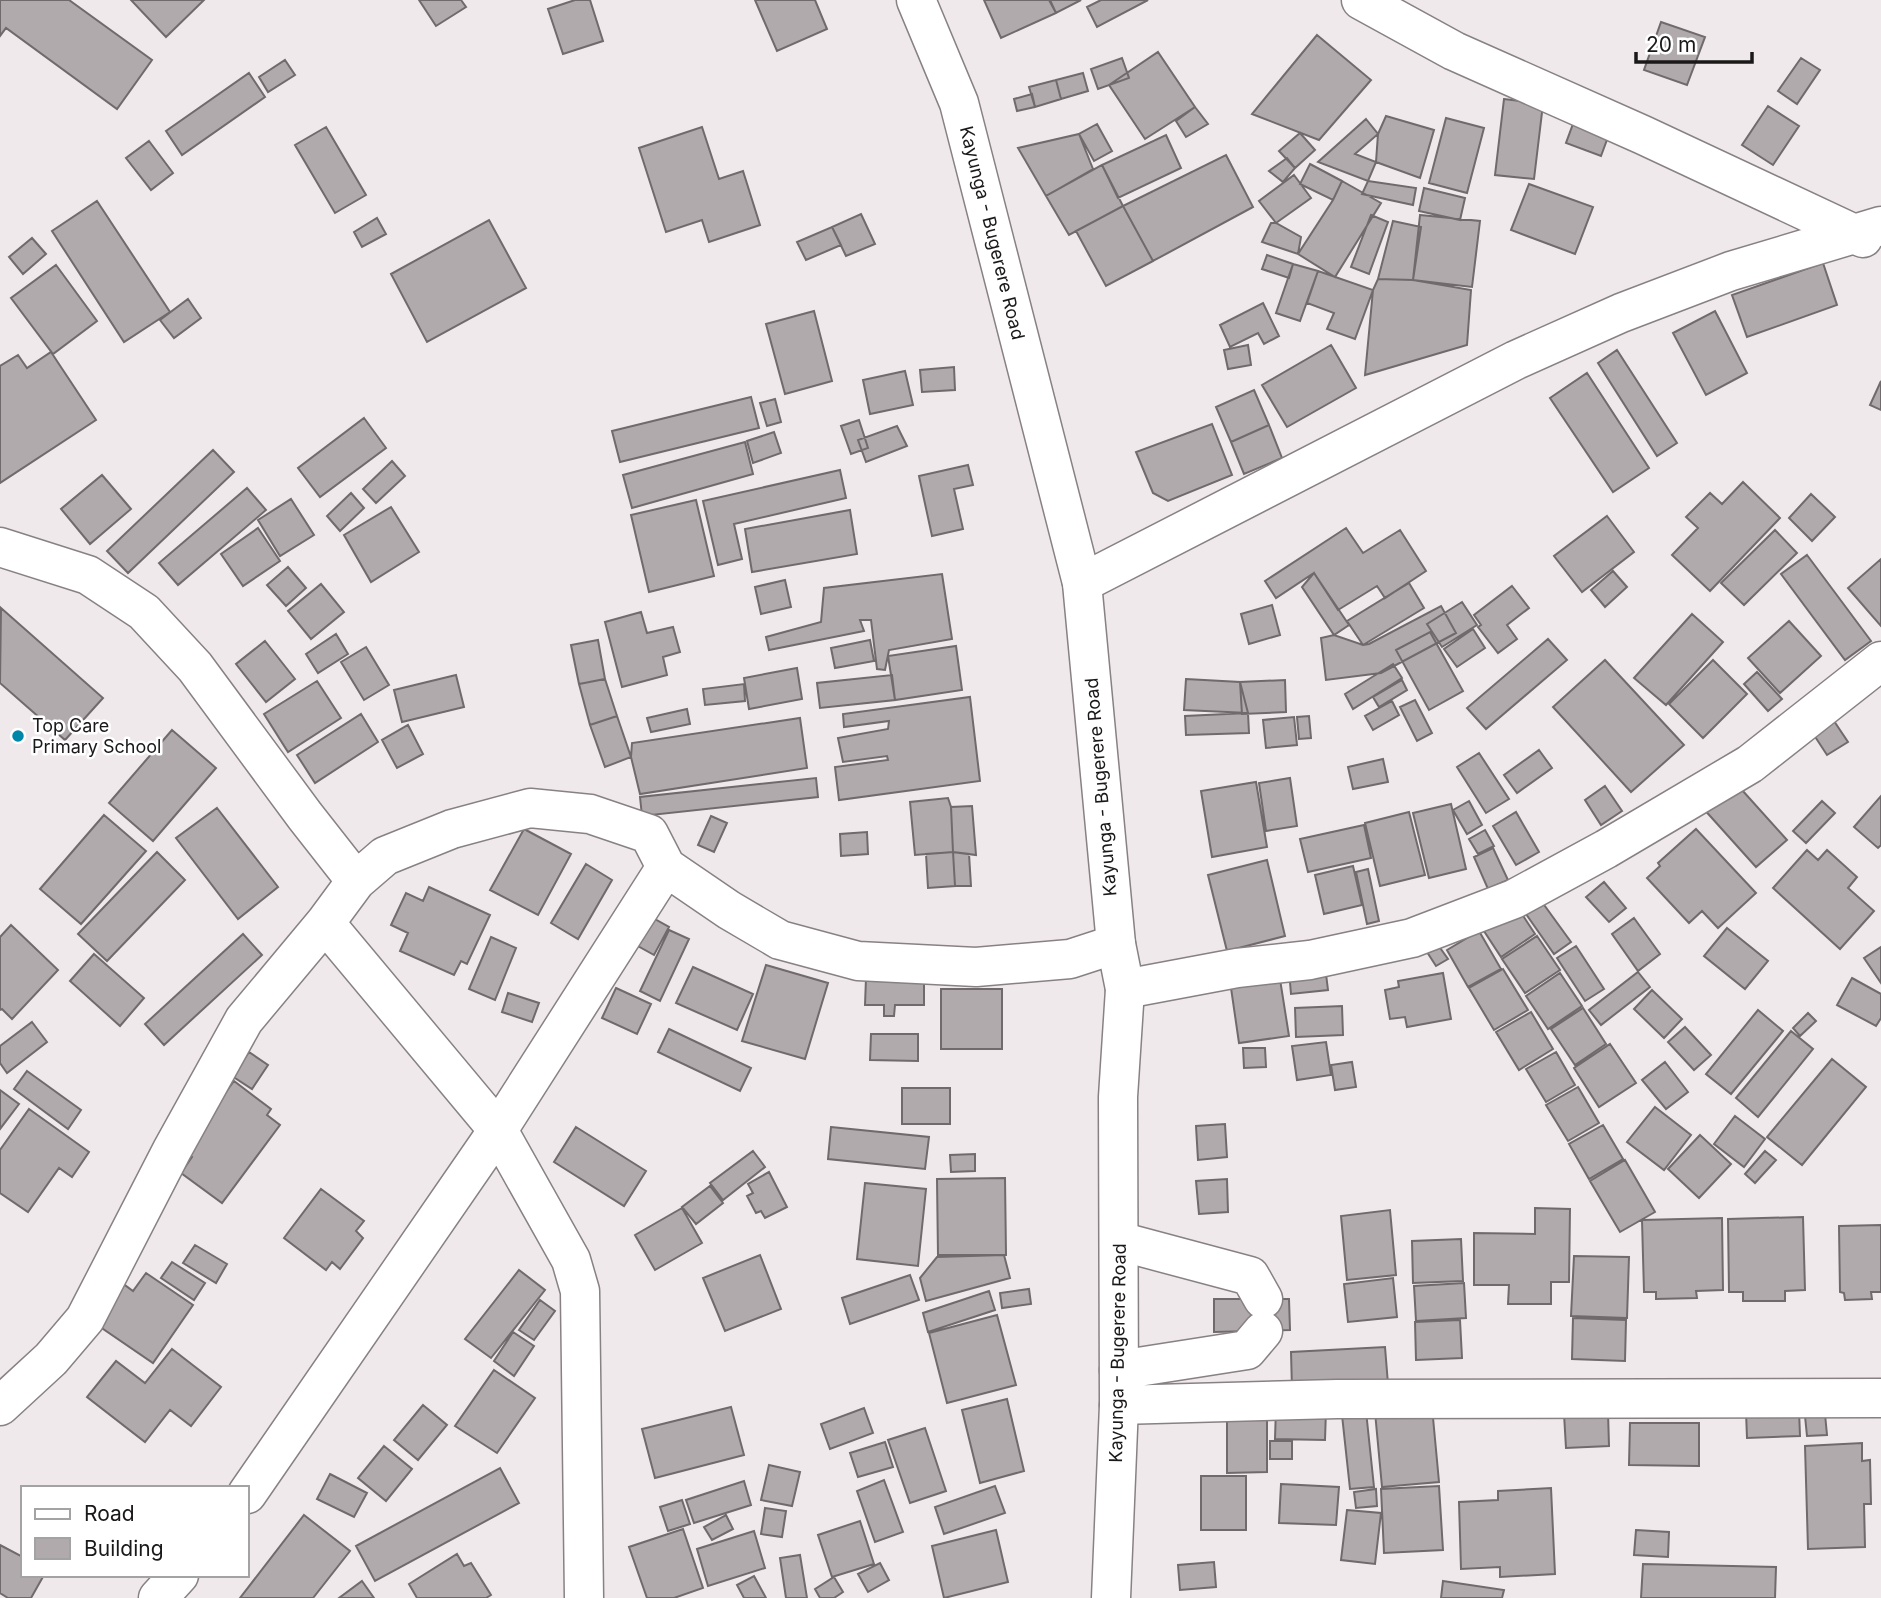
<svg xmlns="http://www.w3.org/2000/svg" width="1881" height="1598" viewBox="0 0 1881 1598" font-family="Inter,sans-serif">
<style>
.building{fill:#b1aaac;stroke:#706a6c;stroke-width:2}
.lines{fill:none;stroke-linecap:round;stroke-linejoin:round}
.minor-casing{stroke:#888183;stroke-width:41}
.major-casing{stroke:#888183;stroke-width:41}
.minor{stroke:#fff;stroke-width:38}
.major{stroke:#fff;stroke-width:38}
.poi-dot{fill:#0086a8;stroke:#fff;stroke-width:2.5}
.labels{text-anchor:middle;stroke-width:5;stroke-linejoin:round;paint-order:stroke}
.street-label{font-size:18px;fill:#1a1819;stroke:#fff}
.poi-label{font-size:18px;fill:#1a1819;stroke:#fff;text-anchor:start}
</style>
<rect width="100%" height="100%" fill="#f0e9eb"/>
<path class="building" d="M0 0H69L152 60 117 109 6 28 0 36Z
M131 0H204L166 37Z
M419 0H461L466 7 436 26Z
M575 0H590L603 41 563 54 548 9Z
M755 0H815L827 29 777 51Z
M984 0H1050L1056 13 1001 38Z
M1049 0H1081L1056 13Z
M1101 0H1148L1097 27 1087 7Z
M1661 22 1705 37 1687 85 1644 70Z
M1317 35 1371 80 1319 140 1252 114Z
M1158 52 1195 107 1145 139 1109 85Z
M1122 58 1129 78 1098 89 1091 69Z
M1801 58 1820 70 1797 104 1778 91Z
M285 60 295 75 268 92 259 77Z
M249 73 265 97 182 155 166 131Z
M1083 73 1088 91 1061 99 1056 80Z
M1056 80 1061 99 1035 107 1029 87Z
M1032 94 1035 107 1017 111 1014 99Z
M1504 99 1543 104 1534 179 1495 175Z
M1768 106 1799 126 1773 165 1742 145Z
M1195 107 1208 124 1186 137 1176 121Z
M1577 113 1612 126 1601 156 1566 143Z
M1386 116 1434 130 1420 178 1376 162 1378 134Z
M1446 118 1484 128 1467 193 1429 183Z
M1366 119 1378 134 1355 154 1376 162 1368 181 1318 162Z
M1097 124 1112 151 1094 161 1079 134Z
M326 127 366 195 335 213 295 145Z
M702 127 719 179 743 171 760 225 709 242 702 220 666 232 639 148Z
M1300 133 1315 150 1295 168 1279 151Z
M1079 134 1093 169 1046 196 1018 148Z
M1166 135 1181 168 1118 198 1102 165Z
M149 141 173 173 151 190 126 158Z
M1226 155 1253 207 1153 261 1123 206Z
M1287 158 1295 168 1283 182 1269 171Z
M1310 164 1342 181 1333 200 1300 184Z
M1102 165 1123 206 1069 235 1046 196Z
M1294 175 1311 198 1276 223 1259 201Z
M1342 181 1381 203 1335 277 1298 254 1333 200Z
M1368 181 1416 188 1413 205 1362 194Z
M1529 184 1593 207 1575 254 1511 230Z
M1424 188 1465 198 1460 220 1419 211Z
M97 201 170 312 124 342 52 231Z
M1123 206 1153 261 1106 286 1076 231Z
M861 214 875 244 846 256 832 227Z
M1371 215 1388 222 1369 274 1351 267Z
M1420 215 1480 221 1472 287 1413 280Z
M377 218 386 234 362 247 354 232Z
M489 220 526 288 427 342 391 274Z
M1393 221 1421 227 1413 280 1378 279Z
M1271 223H1276L1301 237 1298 254 1262 242Z
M832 227 841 245 806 260 797 242Z
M32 238 46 254 23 274 9 257Z
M1267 255 1293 264 1289 278 1262 269Z
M1823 263 1837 305 1747 337 1732 295Z
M1293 264 1318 271 1300 321 1276 313Z
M56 265 97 321 53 354 11 298Z
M1318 271 1373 290 1355 339 1327 329 1334 313 1307 303Z
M1378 279 1413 280 1471 290 1467 345 1365 375 1373 290Z
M188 299 201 318 174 338 160 320Z
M1263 303 1279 336 1264 344 1258 333 1230 347 1220 325Z
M814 311 832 381 785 394 766 324Z
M1715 311 1747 373 1706 395 1673 333Z
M1248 345 1251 365 1228 369 1224 350Z
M1331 345 1356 388 1287 427 1262 385Z
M1617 350 1677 443 1657 456 1598 363Z
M51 352 96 420 0 483V366L18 355 27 368Z
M954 367 955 390 922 392 920 370Z
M905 371 913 405 870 414 863 380Z
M1587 373 1649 468 1613 492 1550 398Z
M1881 381V410L1870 405Z
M1254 390 1269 425 1231 442 1216 407Z
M751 397 759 428 620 462 612 431Z
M775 399 781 422 767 426 760 403Z
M364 418 386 448 320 497 298 468Z
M859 420 868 448 851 454 841 426Z
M1212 424 1232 475 1168 501 1153 493 1136 452Z
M1269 425 1282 458 1244 474 1231 442Z
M897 426 907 446 866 462 858 440Z
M774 432 781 453 753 463 747 441Z
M745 442 753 474 632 508 623 475Z
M213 450 234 472 128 573 107 551Z
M392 461 405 476 376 503 363 489Z
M968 465 973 485 954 489 963 529 932 536 919 476Z
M840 470 846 498 734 524 742 559 718 565 703 501Z
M102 475 131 509 90 544 61 509Z
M1743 482 1780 518 1710 591 1672 555 1698 528 1686 517 1710 493 1722 504Z
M247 488 266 510 178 585 159 563Z
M351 493 364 508 340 531 327 516Z
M1811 494 1835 517 1812 541 1789 518Z
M291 499 314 535 280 556 258 520Z
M696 500 714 576 649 592 631 515Z
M391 507 419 552 371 582 344 535Z
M850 510 857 554 752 572 745 529Z
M1607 516 1634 552 1582 592 1554 556Z
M258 528 280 561 243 586 221 554Z
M1346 528 1363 553 1400 530 1426 571 1385 598 1377 586 1338 610 1314 573 1276 598 1265 581Z
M1775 530 1797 553 1744 605 1721 583Z
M1807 555 1871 641 1845 660 1781 574Z
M1881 559V626L1848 588Z
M288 567 306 588 286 606 267 585Z
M1613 571 1627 587 1605 607 1591 590Z
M1314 573 1349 625 1334 635 1302 587Z
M942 574 952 639 889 650 885 670 877 669 871 620H860L864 631 769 650 766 637 821 622 824 588Z
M785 580 791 607 761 614 755 587Z
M1409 583 1424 608 1363 645 1347 621Z
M321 584 344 612 311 639 288 611Z
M1512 586 1529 608 1507 625 1517 639 1498 653 1478 627 1481 625 1474 615Z
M1462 602 1477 625 1442 647 1427 624Z
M1272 605 1280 635 1249 644 1241 614Z
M1441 606 1456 633 1381 673 1326 680 1321 638 1334 635 1363 645 1369 644Z
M1 608 103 698 65 740 0 683Z
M641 612 647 633 673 627 680 652 663 657 667 675 622 687 605 622Z
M1692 614 1723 642 1666 705 1634 678Z
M1789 621 1821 656 1780 693 1748 658Z
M1473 629 1485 648 1457 667 1444 649Z
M1430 632 1463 691 1429 710 1396 650Z
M336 634 348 654 318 673 306 654Z
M1548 639 1567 660 1486 729 1467 708Z
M598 640 605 679 579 684 571 645Z
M870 640 874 661 835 668 831 648Z
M265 641 295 679 266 702 236 664Z
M956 646 962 690 895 700 888 656Z
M366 647 389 685 364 700 341 662Z
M1605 660 1684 745 1631 792 1553 707Z
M1713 660 1747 694 1703 738 1669 704Z
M1393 664 1402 678 1353 709 1345 694Z
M797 668 802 699 749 709 744 678Z
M1757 672 1782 699 1768 711 1744 684Z
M456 675 464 707 402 722 394 690Z
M892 675 895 700 820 708 817 683Z
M605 679 617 716 590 725 579 684Z
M1186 679 1240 682 1248 713 1184 710Z
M1285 680 1286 712 1242 714 1240 682Z
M1402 680 1407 690 1379 707 1373 697Z
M317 681 341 718 288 752 264 714Z
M744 684 745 701 705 705 703 689Z
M970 697 980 781 839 800 835 767 888 760 887 756 843 762 838 738 888 729 889 721 844 727 843 714Z
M1415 700 1432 733 1417 741 1400 707Z
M1392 701 1399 715 1373 730 1365 716Z
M687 709 690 724 651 732 647 718Z
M1248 713 1249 733 1186 735 1185 716Z
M361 714 378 742 315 783 297 755Z
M617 716 631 757 605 767 590 725Z
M1309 716 1311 738 1299 739 1297 717Z
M1294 717 1297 745 1266 748 1263 720Z
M800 718 807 768 640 794 631 757 632 743Z
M1832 718 1848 742 1827 755 1812 732Z
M408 725 423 754 397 768 382 740Z
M172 730 216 768 153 841 109 803Z
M1539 750 1552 768 1517 793 1504 775Z
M1479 753 1509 799 1486 813 1457 767Z
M1383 759 1388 782 1353 789 1348 767Z
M816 778 818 797 642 816 640 797Z
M1290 778 1297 826 1266 831 1259 783Z
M1733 780 1787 840 1756 867 1702 807Z
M1256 782 1267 847 1212 857 1201 791Z
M1605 786 1622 811 1601 825 1585 800Z
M1881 796V845L1878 848 1854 827Z
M948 798 951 807 953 852 915 855 910 802Z
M1469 801 1482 825 1467 834 1453 810Z
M1822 801 1835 813 1806 843 1793 831Z
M1451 804 1466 869 1429 878 1413 813Z
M972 806 976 855 953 852 951 807Z
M217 808 278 887 238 919 176 838Z
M1409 812 1425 875 1380 886 1365 823Z
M1516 812 1539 852 1516 865 1493 826Z
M104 815 146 851 81 924 40 889Z
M711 816 727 823 714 852 698 845Z
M1364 825 1371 858 1308 872 1300 839Z
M524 829 571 854 538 915 490 890Z
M1696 829 1756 893 1718 928 1702 911 1689 923 1647 878 1660 866 1658 863Z
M1485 830 1494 846 1478 854 1469 839Z
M867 832 868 854 841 856 840 834Z
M1493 848 1508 880 1488 889 1474 857Z
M1807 850 1818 860 1827 850 1857 877 1848 888 1874 911 1840 949 1773 888Z
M157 852 185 880 107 961 78 934Z
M953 852 969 854 971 886H955Z
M953 852 955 886 928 888 926 854Z
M1267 860 1285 936 1227 951 1208 875Z
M586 864 612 880 578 939 551 923Z
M1353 866 1362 905 1324 914 1315 875Z
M1368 869 1379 921 1367 924 1356 872Z
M1604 882 1626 908 1609 922 1586 897Z
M429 887 490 915 467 964 461 961 454 975 400 951 408 933 391 925 406 893 423 901Z
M1542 902 1571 942 1554 954 1526 914Z
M1516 905 1535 934 1501 957 1482 928Z
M644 913 669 927 654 955 629 941Z
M1634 918 1660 954 1638 971 1612 934Z
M11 925 58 970 12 1019 2 1009 0 1010V937Z
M1727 928 1768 961 1745 989 1704 956Z
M669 930 689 939 660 1001 640 991Z
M1479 931 1501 969 1468 987 1447 950Z
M243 934 262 955 164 1045 145 1024Z
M1537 936 1560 970 1525 993 1502 959Z
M491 937 516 948 495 1000 469 989Z
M1438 945 1448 959 1436 966 1427 952Z
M1576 946 1604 989 1585 1001 1557 958Z
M1881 947V983L1864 958Z
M94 954 144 998 120 1026 70 981Z
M766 965 828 983 805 1059 742 1041Z
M1325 966 1328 990 1291 994 1289 971Z
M693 967 753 994 737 1030 676 1003Z
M1503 969 1528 1010 1494 1030 1469 988Z
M1638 972 1650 987 1601 1025 1589 1010Z
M1279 973 1289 1036 1239 1043 1230 981Z
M1443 973 1451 1019 1407 1027 1405 1017 1390 1019 1385 990 1399 987 1398 981Z
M1560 973 1582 1006 1548 1029 1526 996Z
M866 978 924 979V1005H895L894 1016H884V1005H865Z
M1852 978 1881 994V1018L1876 1026 1837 1005Z
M616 988 651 1004 637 1034 602 1018Z
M941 989H1002V1049H941Z
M1652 990 1682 1019 1664 1038 1634 1009Z
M508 993 539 1003 532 1022 502 1012Z
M1342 1006 1343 1035 1296 1037 1295 1008Z
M1583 1008 1606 1044 1575 1065 1551 1029Z
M1758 1010 1783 1031 1731 1094 1706 1074Z
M1531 1012 1553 1049 1519 1070 1496 1032Z
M1808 1013 1816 1021 1800 1036 1793 1028Z
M32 1022 47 1042 7 1073 0 1063V1046Z
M1685 1027 1711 1055 1694 1070 1668 1042Z
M669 1029 751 1068 740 1091 658 1052Z
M1791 1031 1813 1049 1758 1117 1736 1098Z
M871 1034H918V1061L870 1060Z
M1326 1042 1331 1075 1297 1080 1292 1046Z
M1610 1044 1636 1083 1599 1107 1574 1068Z
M1243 1048H1265L1266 1067 1244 1068Z
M249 1052 268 1065 252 1089 232 1076Z
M1556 1052 1575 1085 1546 1102 1526 1069Z
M1832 1059 1866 1087 1802 1165 1767 1137Z
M1352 1062 1356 1087 1335 1090 1331 1065Z
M1665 1062 1688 1092 1666 1109 1642 1080Z
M27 1071 81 1110 68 1129 14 1089Z
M234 1081 271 1109 267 1115 280 1125 222 1203 181 1173 192 1157 183 1150Z
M1578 1087 1599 1123 1568 1141 1546 1105Z
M902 1088H950V1124H902Z
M0 1090 19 1104 0 1129Z
M1655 1107 1691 1135 1664 1170 1627 1142Z
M29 1109 89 1152 72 1177 59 1168 28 1212 0 1193V1150Z
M1735 1116 1765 1139 1744 1167 1714 1144Z
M1225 1124 1227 1157 1198 1160 1196 1126Z
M1603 1125 1623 1159 1589 1179 1569 1144Z
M576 1127 646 1171 624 1206 554 1162Z
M831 1127 929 1137 925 1169 828 1159Z
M1700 1135 1731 1164 1699 1198 1668 1169Z
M753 1151 765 1167 723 1200 710 1183Z
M1765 1151 1776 1160 1755 1183 1745 1174Z
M975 1154V1171L951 1172 950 1155Z
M1625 1160 1655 1212 1620 1232 1590 1181Z
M769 1172 787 1207 765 1218 761 1211 756 1213 747 1196 753 1193 748 1184Z
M1005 1178 1006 1255H938L937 1179Z
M1227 1179 1228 1212 1199 1214 1196 1181Z
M865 1183 926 1189 918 1266 857 1259Z
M710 1186 723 1203 696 1224 682 1207Z
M321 1189 364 1221 356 1231 363 1238 340 1269 332 1262 326 1270 284 1238Z
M682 1208 702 1243 655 1270 635 1235Z
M1535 1208 1570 1209 1569 1282H1551V1304H1508L1509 1285H1474V1233L1535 1234Z
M1390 1210 1396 1275 1347 1280 1341 1216Z
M1803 1217 1805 1290 1785 1291V1301H1743V1292H1729L1728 1219Z
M1722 1218 1723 1290 1696 1291 1697 1298 1656 1299V1292H1644L1642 1220Z
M1881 1225V1292H1871L1872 1299 1845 1300 1844 1293 1840 1292 1839 1226Z
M1461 1239 1463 1281 1413 1283 1412 1241Z
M195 1245 227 1264 216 1283 183 1263Z
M760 1255 781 1309 725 1331 703 1278Z
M1004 1255 1010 1278 926 1301 920 1278 937 1257Z
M1574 1256 1629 1257 1627 1318 1571 1316Z
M172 1262 205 1283 194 1300 161 1278Z
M519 1270 545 1290 491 1358 465 1339Z
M146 1273 193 1305 153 1363 90 1320 118 1280 133 1291Z
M910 1275 919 1300 850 1324 842 1298Z
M1393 1278 1397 1317 1348 1322 1344 1284Z
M1464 1283 1466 1318 1416 1321 1414 1286Z
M1029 1289 1031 1304 1002 1308 1000 1293Z
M989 1291 995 1310 928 1332 923 1313Z
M1214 1299H1289L1290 1330 1214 1332Z
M540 1300 555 1311 534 1340 519 1330Z
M997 1315 1016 1385 947 1403 929 1333Z
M1573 1318 1626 1320 1625 1361 1572 1359Z
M1460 1320 1462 1358 1416 1360 1415 1322Z
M513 1332 534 1346 514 1376 494 1361Z
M1385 1347 1388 1384 1292 1389 1291 1352Z
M172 1349 221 1387 191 1426 170 1410 145 1442 87 1397 116 1361 145 1383Z
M494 1370 535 1398 497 1453 455 1426Z
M1007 1399 1024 1471 980 1483 962 1410Z
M423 1405 447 1425 418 1460 394 1440Z
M731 1407 744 1455 655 1478 642 1429Z
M1432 1407 1439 1482 1382 1487 1375 1412Z
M864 1408 873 1433 830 1449 821 1424Z
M1276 1408 1326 1410 1325 1440 1275 1439Z
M1799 1410 1800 1436 1747 1438 1746 1412Z
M1366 1411 1374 1487 1350 1489 1342 1415Z
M1608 1412 1609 1446 1566 1448 1564 1414Z
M1825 1414 1827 1435 1807 1436 1805 1416Z
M1227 1415H1267V1472L1227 1473Z
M1630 1423H1699V1466L1629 1465Z
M925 1428 946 1491 910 1503 888 1440Z
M1270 1441H1292V1459H1270Z
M885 1442 893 1467 858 1477 850 1453Z
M1862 1443V1461L1870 1460 1871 1504H1864L1865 1547 1808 1549 1805 1446Z
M384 1446 412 1469 386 1501 358 1478Z
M769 1465 800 1472 792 1506 761 1500Z
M500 1468 519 1503 375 1581 356 1546Z
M330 1474 367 1493 354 1517 317 1499Z
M1201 1476H1246V1530H1201Z
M884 1480 903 1532 875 1542 857 1491Z
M744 1481 751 1505 694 1523 686 1500Z
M1281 1484 1339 1487 1336 1525 1279 1523Z
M995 1486 1005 1513 944 1534 935 1507Z
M1439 1486 1443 1550 1384 1553 1381 1489Z
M1551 1488 1555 1574 1500 1577V1567L1461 1569 1459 1502 1498 1500V1491Z
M1376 1489 1377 1506 1356 1508 1354 1492Z
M682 1500 690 1524 668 1531 660 1507Z
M765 1508 786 1511 782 1537 761 1534Z
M1347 1510 1381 1513 1375 1564 1341 1560Z
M304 1515 350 1551 313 1598H240Z
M726 1515 733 1529 712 1540 704 1527Z
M860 1521 874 1564 832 1577 818 1535Z
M683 1529 703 1588 674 1598H647L629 1547Z
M996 1530 1008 1582 944 1598 932 1546Z
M1636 1530 1669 1532 1668 1557 1634 1555Z
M754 1531 765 1568 708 1586 697 1549Z
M0 1545 23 1557V1575H44L31 1598H8L0 1593Z
M457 1554 464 1566 471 1563 491 1595 486 1598H417L409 1584Z
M800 1555 807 1598H786L780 1558Z
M1214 1562 1216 1587 1180 1590 1178 1565Z
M880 1563 889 1580 868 1592 858 1574Z
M1643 1564 1776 1567 1775 1598H1641Z
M754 1576 766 1598H744L737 1585Z
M834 1577 843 1592 834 1598H820L815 1589Z
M362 1581 374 1598H339Z
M1443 1581 1504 1590 1502 1598H1441Z"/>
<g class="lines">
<defs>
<path id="minor" d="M1361 0 1454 51 1643 135 1863 238
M0 547 88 575 144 612 195 667 305 816 356 881
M1082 583 1516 360 1621 313 1731 271 1881 226
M325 923 498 1130 571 1260 580 1291 584 1598
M1125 989 1237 968 1310 960 1412 938 1514 899 1606 849 1750 764 1881 661
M1119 1241 1250 1276 1263 1299
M1119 1370 1247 1350 1263 1331
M1119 1405 1337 1399 1881 1398
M0 1406 51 1359 85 1319 172 1150 244 1020 325 923 356 881 385 856 452 829 530 808 590 814 649 834 666 867 729 910 780 940 858 961 976 967 1070 959 1116 944
M247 1494 498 1130 666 867
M158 1598 179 1575"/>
<path id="major" d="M916 0 959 103 1082 583 1116 944 1125 989 1118 1097 1119 1405 1111 1598"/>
</defs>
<use href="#minor" class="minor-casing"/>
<use href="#major" class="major-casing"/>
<use href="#minor" class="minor"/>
<use href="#major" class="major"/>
</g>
<circle class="poi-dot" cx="18" cy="736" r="7"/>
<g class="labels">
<g class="street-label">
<text transform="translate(992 233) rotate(76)" y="6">Kayunga - Bugerere Road</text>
<text transform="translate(1101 787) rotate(-95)" y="6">Kayunga - Bugerere Road</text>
<text transform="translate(1118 1353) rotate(-89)" y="6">Kayunga - Bugerere Road</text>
</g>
<g class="poi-label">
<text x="32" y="732">Top Care<tspan x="32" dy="21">Primary School</tspan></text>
</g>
</g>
<rect x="21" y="1486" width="228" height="91" fill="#ffffff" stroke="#a3a3a3" stroke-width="2"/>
<rect x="35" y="1509" width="35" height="10" fill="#ffffff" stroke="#a3a3a3" stroke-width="2"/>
<text x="84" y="1521" font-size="21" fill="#1a1819">Road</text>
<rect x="35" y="1538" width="35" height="21" fill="#b1aaac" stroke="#a3a3a3" stroke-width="2"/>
<text x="84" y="1556" font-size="21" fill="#1a1819">Building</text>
<path d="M1636 52v10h116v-10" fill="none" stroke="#1a1819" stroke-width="3.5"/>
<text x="1646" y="52" font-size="21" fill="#1a1819" stroke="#ffffff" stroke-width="5" paint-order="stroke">20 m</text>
</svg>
